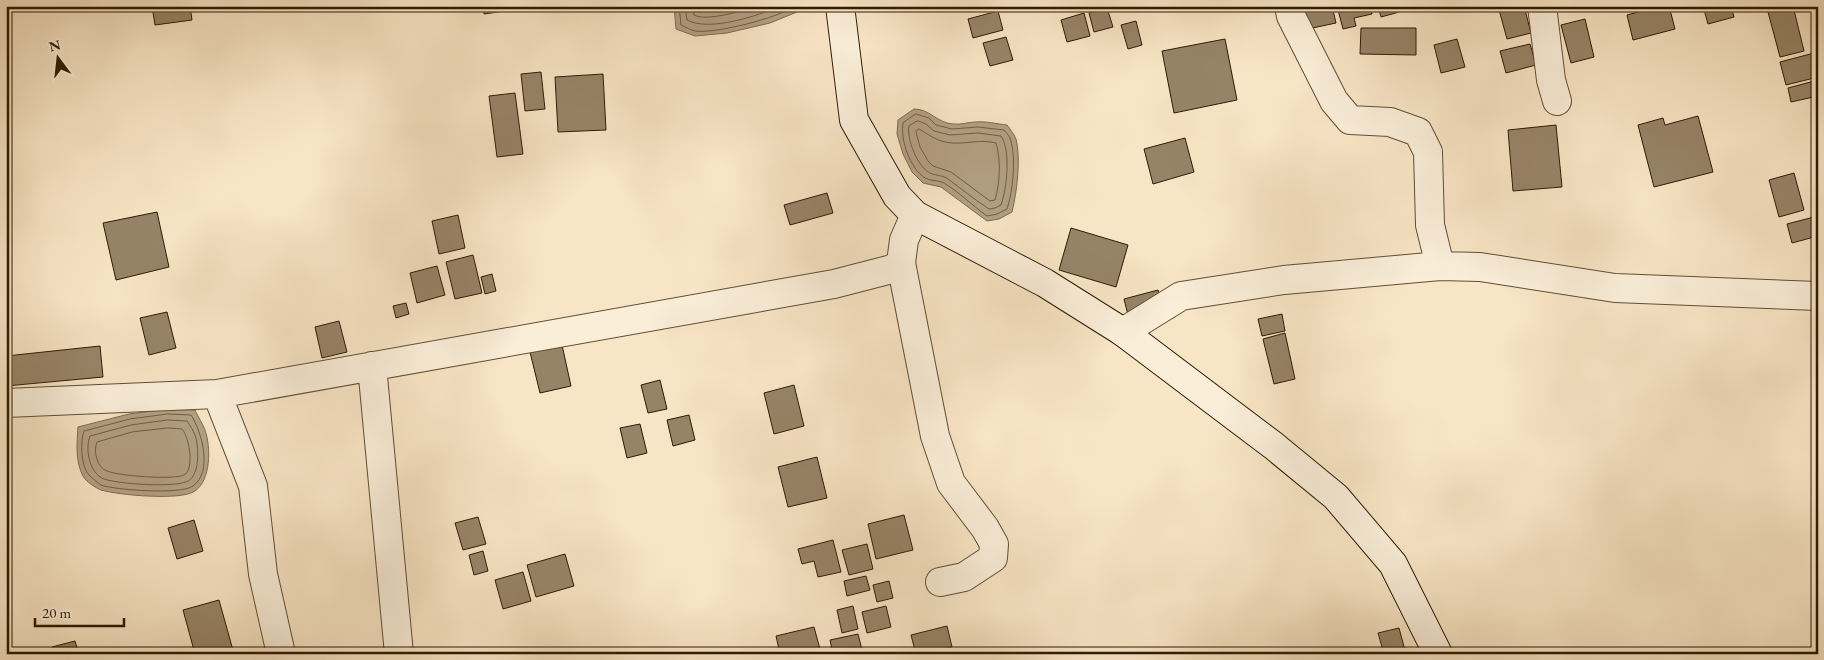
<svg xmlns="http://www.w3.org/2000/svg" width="1824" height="660" viewBox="0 0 1824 660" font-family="'EB Garamond',serif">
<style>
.water{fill:#b3a083;stroke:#7d6b4f}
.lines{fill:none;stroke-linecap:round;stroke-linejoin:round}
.shore{stroke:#705e42;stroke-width:1}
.building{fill:#978467;stroke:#2d1b02}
.street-casing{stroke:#604e33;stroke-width:30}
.secondary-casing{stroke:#2d1b02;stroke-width:30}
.street{stroke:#faeed9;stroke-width:28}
.secondary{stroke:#faeed9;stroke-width:28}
</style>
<rect width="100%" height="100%" fill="#f8e5c5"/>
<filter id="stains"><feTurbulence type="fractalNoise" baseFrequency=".004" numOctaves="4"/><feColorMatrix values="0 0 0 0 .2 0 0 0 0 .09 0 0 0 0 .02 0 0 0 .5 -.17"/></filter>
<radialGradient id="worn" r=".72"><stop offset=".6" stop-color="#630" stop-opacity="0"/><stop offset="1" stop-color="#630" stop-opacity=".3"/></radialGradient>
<path class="water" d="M674 6H799L797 12 770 23 727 33 695 36 676 29Z
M914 109C930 109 937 123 953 124 960 125 969 122 976 122 986 121 997 124 1007 125 1010 129 1014 134 1016 139 1021 158 1017 192 1012 212L999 219 987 221 941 187 923 183 912 172 903 154 897 134 898 120Z
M167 409 195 410C198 417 203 424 205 430 211 447 211 480 195 491 181 501 118 495 101 490 96 488 85 481 83 476 75 461 77 443 78 427L129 414Z"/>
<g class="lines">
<path class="shore" d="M679 6 681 25C685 27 691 30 695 31 714 34 780 18 794 6
M685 6 687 20C709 32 758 16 780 6
M693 6 694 15C707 22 744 10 759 6
M916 114 929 118 936 125 952 129 978 127 1004 130C1007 133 1010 137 1011 141 1016 158 1013 192 1007 209L997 214 987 216C973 206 959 192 944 183 938 180 930 181 925 178 910 168 900 140 903 123Z
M918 121 926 124 934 131 950 135 978 133 1001 136C1011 151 1007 188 1001 205L995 208 989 209C975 200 962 189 948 179 943 175 936 176 930 173 918 168 906 138 909 126Z
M919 129C930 135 937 142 952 143 967 144 981 139 996 143 1001 160 1000 183 995 200L990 201 951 172 933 166 928 161 920 147 916 132Z
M168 414 191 415C202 432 213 472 193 486 181 495 115 490 101 485 98 483 92 478 89 475 81 467 80 442 84 431L130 419Z
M168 420 187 421C190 425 193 430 195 435 199 446 200 475 188 481 176 488 118 484 104 479 89 473 85 449 90 436L131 425Z
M168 428 182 429C189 437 195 469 184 475 173 480 119 476 107 471 97 468 93 451 97 442L132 432Z"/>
</g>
<path class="building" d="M152 6H190L192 20 155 25Z
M483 6H511L512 10 484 14Z
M1323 6H1332L1336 23 1303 30 1299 12Z
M1337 6H1370L1372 14 1354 18 1356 26 1343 29Z
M1378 6H1414V8L1381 17Z
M1498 6H1524L1531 33 1507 39Z
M1660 6H1669L1675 29 1633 40 1627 15Z
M1703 6H1731L1734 17 1708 24Z
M1788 6H1793L1804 51 1780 57 1768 12Z
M1107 8 1113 27 1094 32 1089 13Z
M998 11 1003 30 973 38 968 19Z
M1084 13 1090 36 1067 42 1061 20Z
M1585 19 1594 57 1571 63 1561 25Z
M1136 21 1142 45 1128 49 1121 25Z
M1361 28H1416V55L1360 54Z
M1006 37 1013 60 990 66 983 43Z
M1225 39 1237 100 1174 113 1162 51Z
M1457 39 1465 67 1441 73 1434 45Z
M1530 44 1536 65 1506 73 1500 51Z
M1818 52V77L1786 85 1780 62Z
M541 72 545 109 525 111 521 74Z
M603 74 606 130 558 132 555 77Z
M1818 80V96L1791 102 1788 88Z
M515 93 523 154 497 157 489 96Z
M1698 116 1713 172 1654 187 1638 125 1663 118 1665 125Z
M1556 125 1562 187 1513 191 1508 130Z
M1185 138 1194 172 1153 184 1144 149Z
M1794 173 1804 210 1779 217 1769 180Z
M827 193 833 213 790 225 784 205Z
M157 212 169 267 116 280 103 223Z
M458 215 465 248 439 254 432 221Z
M1814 217 1818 236 1792 243 1787 224Z
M1071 228 1128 245 1116 287 1059 270Z
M473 255 482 293 455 299 446 262Z
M437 266 445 295 417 303 410 273Z
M492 274 496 291 485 294 481 277Z
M1158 290 1162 306 1128 315 1124 299Z
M406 303 409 314 396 318 393 306Z
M167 312 176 348 149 355 140 318Z
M1282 314 1285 331 1262 336 1258 319Z
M339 321 347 352 322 358 315 327Z
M1285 333 1295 379 1274 384 1263 339Z
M562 345 571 386 540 393 530 352Z
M100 346 103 377 6 386V356Z
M660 380 667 409 648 413 641 385Z
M794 385 804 426 774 434 764 393Z
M689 415 695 440 673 446 667 420Z
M640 424 647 453 627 458 620 428Z
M817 457 827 498 788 507 778 467Z
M904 515 913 550 876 559 868 524Z
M478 517 486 544 463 550 455 523Z
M194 520 203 551 177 559 168 528Z
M833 540 841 572 818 577 814 561 802 564 798 549Z
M867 544 873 569 849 575 842 550Z
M483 551 488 571 474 575 469 555Z
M565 554 574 586 536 597 527 565Z
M523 572 531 601 503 609 495 580Z
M866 576 870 590 847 596 844 581Z
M889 581 893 598 877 602 873 585Z
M219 600 234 654H195L183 610Z
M853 606 858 629 842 633 837 610Z
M886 606 891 627 867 633 862 612Z
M947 626 952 647 924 654H916L911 635Z
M814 627 821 653 780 654 776 636Z
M1399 628 1406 654H1384L1378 633Z
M858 634 863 654H833L830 640Z
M75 641 79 654H54L52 647Z
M1379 649 1380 654H1361Z"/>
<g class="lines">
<defs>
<path id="street" d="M1289 6 1291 16 1334 101 1350 120 1390 122 1418 132 1428 152 1430 225 1440 266
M1542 6 1551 80 1557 101
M901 263 935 436 951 483 985 528 994 544 993 558 964 577 940 582
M1123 332 1181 296 1284 280 1440 266 1480 267 1615 288 1818 296
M372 366 399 654
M217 394 253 486 263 574 281 654
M6 403 217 394 834 284 892 269 901 263 904 240 915 215"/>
<path id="secondary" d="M840 6 854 120 897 196 915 215 1045 283 1123 332 1274 446 1336 497 1393 564 1438 654"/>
</defs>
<use href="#street" class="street-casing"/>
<use href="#secondary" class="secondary-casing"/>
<use href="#street" class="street"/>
<use href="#secondary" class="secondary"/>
</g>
<rect width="1824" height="660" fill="none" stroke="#f8e5c5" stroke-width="25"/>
<rect x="8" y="8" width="1809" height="645" fill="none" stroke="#2d1b02" stroke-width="2.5"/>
<rect x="12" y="12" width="1799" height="635" fill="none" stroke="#2d1b02"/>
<g transform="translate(58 58) rotate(345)" stroke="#faeed9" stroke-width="4" paint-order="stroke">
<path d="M0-4L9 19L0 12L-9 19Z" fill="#2d1b02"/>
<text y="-8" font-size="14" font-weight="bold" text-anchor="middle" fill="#2d1b02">N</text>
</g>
<path d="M35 618v8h89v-8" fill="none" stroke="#2d1b02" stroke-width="2.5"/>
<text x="42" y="618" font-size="15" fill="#2d1b02" stroke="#faeed9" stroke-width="4" paint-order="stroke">20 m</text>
<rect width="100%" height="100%" filter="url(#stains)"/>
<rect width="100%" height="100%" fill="url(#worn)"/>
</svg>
